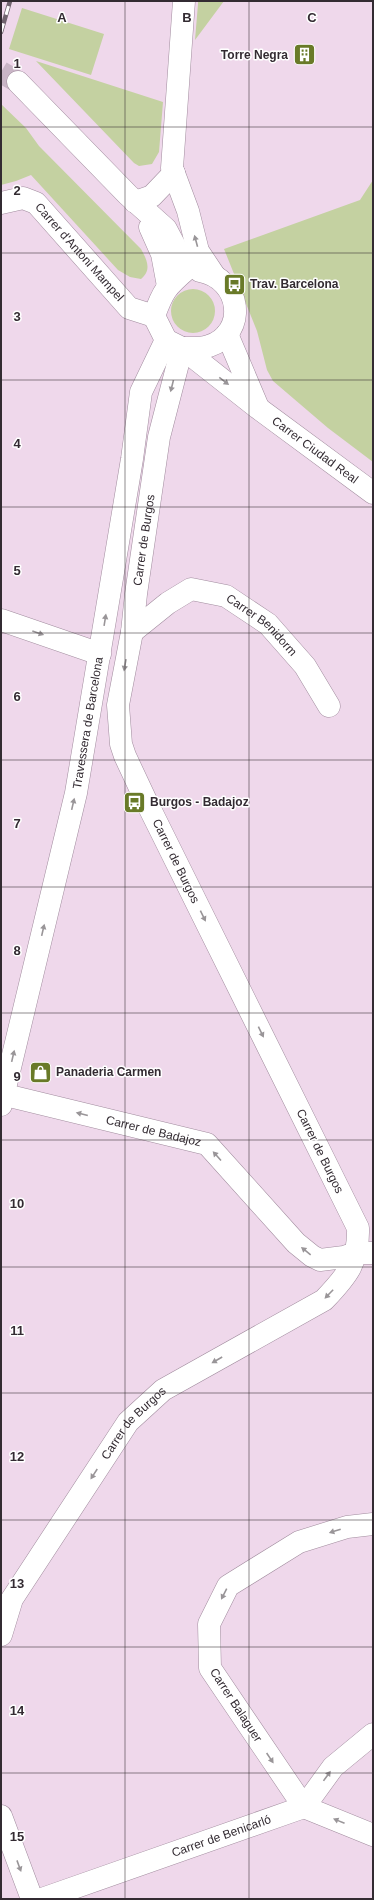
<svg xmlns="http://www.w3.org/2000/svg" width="374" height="1900" viewBox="0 0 374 1900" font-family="Arial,sans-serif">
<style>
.green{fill:#c4d1a1}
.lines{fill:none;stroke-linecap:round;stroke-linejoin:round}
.minor-tunnel{stroke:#c9b5c6;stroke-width:22;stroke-dasharray:22 11;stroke-linecap:butt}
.minor-casing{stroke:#a18c9e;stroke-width:23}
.minor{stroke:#fff;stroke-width:22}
.rail-casing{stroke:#71646f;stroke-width:4.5}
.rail{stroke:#fff;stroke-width:3;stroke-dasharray:9;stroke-linecap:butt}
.oneway{fill:#999598}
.grid{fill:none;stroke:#332b32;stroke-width:1;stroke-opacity:0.55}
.labels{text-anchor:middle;stroke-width:3;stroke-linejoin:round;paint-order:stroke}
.poi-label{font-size:12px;font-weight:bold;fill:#332b32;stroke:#fff;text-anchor:start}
.street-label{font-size:12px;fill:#332b32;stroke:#fff}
.grid-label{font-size:13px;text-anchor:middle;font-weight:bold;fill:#332b32;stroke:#fff;stroke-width:3;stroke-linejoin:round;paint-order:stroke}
</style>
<rect width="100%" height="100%" fill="#efd8eb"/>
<path class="green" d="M198 1H224L195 40 198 4Z
M22 8 104 34 91 75 9 49Z
M36 61 163 102 159 152 152 164 139 166 134 163Z
M1 104 26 128 39 146 141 249C147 260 152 270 141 279L130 277 118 270 31 175 16 181 1 185Z
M373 180V462L328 428 273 381 267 370 257 331 224 249 360 200Z
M171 311a22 22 0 1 1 44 0a22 22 0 1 1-44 0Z"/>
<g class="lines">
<path class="minor-tunnel" d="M1 72 18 82"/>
<defs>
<g id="minor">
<path d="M184 1 172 168 188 211 198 251 214 275"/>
<path d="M18 82 128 195 166 229 187 269"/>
<path d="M135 202 152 196 174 173"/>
<path id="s1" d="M1 203 23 198 36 203 129 308 154 316"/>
<path d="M150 227 162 254 168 286"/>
<path id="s2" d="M187 269C166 287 163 291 154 316L166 340 182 348 258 408 373 493"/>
<path d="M227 334 257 405"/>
<path d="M182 348C191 348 200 349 209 346 248 333 242 279 200 271"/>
<path d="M1 620 100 654"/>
<path id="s3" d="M132 632 168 603 191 589 226 596 268 624 305 666 329 706"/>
<path id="s4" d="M1 1094 207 1144 296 1243 312 1256 320 1260 344 1257 356 1253H373"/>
<path id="s5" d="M1 1105 76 793 132 459 141 392 166 340"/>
<path id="s6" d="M1 1635 12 1599 128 1422 163 1390 324 1300C347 1276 359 1262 358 1228L147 803 125 756 121 744 118 705 132 632 136 594 159 437 182 348"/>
<path d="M304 1807 210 1668 209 1624 228 1586 299 1542 347 1527 373 1524"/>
<path d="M304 1807 373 1835"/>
<path d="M1 1816 32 1899"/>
<path id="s7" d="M42 1899 304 1807 333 1767 373 1734"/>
</g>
</defs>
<use href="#minor" class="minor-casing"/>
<use href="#minor" class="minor"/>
<defs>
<path id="rail" d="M1 32 10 1"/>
</defs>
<use href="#rail" class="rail-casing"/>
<use href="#rail" class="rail"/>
</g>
<defs><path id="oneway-solid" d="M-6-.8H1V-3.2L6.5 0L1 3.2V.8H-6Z"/></defs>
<g class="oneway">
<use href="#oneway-solid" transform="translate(196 241) rotate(-105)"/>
<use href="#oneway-solid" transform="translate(224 381) rotate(38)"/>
<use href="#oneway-solid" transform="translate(172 386) rotate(104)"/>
<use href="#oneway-solid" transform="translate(105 620) rotate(-81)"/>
<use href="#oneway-solid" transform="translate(38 633) rotate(19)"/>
<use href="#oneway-solid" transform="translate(125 665) rotate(100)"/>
<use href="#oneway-solid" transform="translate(73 804) rotate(-77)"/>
<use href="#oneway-solid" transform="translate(203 916) rotate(64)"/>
<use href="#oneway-solid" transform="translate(43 930) rotate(-77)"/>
<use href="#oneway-solid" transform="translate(261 1032) rotate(64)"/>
<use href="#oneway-solid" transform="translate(13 1056) rotate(-77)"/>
<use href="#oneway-solid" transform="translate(82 1114) rotate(-166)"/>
<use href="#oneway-solid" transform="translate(217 1156) rotate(-132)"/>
<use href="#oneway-solid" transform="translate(306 1251) rotate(-141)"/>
<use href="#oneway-solid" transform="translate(329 1294) rotate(134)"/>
<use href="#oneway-solid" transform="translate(217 1360) rotate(150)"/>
<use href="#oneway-solid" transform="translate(94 1474) rotate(123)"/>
<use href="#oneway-solid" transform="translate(335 1531) rotate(162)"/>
<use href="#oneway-solid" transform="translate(224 1594) rotate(117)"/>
<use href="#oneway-solid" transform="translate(270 1758) rotate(56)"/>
<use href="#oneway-solid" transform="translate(327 1776) rotate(-54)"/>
<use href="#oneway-solid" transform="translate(339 1821) rotate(-158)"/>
<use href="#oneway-solid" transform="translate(19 1866) rotate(70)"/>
</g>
<path class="grid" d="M125 1V1899M249 1V1899M1 127H373M1 253H373M1 380H373M1 507H373M1 633H373M1 760H373M1 887H373M1 1013H373M1 1140H373M1 1267H373M1 1393H373M1 1520H373M1 1647H373M1 1773H373"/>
<defs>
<symbol id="building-square" viewBox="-11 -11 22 22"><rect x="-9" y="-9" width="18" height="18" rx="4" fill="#697a28" stroke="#fff"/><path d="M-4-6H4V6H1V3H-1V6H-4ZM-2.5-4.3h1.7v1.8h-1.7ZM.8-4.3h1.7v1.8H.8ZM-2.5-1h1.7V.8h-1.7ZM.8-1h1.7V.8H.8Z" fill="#fff"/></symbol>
<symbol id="bus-square" viewBox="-11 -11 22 22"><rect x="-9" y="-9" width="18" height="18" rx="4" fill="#697a28" stroke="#fff"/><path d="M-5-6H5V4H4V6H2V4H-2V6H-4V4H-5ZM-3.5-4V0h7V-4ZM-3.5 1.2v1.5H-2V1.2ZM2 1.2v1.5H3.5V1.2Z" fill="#fff"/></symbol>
<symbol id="shop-square" viewBox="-11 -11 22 22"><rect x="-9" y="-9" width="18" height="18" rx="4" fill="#697a28" stroke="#fff"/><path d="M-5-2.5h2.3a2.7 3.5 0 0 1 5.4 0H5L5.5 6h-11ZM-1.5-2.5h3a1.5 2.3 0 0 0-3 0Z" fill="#fff"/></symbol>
</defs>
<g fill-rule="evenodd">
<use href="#building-square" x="292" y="42" width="25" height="25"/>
<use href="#bus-square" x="222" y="272" width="25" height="25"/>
<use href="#bus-square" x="122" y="790" width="25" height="25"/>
<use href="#shop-square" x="28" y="1060" width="25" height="25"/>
</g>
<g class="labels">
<g class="poi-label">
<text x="288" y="59" text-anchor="end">Torre Negra</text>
<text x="250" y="288">Trav. Barcelona</text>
<text x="150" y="806">Burgos - Badajoz</text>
<text x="56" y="1076">Panaderia Carmen</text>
</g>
<g class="street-label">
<text dy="4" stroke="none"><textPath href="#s1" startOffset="102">Carrer d'Antoni Mampel</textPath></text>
<text dy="4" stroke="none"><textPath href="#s2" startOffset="271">Carrer Ciudad Real</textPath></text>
<text dy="4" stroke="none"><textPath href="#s6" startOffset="1309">Carrer de Burgos</textPath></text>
<text dy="4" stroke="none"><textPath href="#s3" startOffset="155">Carrer Benidorm</textPath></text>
<text dy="4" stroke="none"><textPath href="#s5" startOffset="392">Travessera de Barcelona</textPath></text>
<text transform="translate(176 861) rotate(64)" y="4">Carrer de Burgos</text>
<text dy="4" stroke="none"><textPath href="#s4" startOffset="157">Carrer de Badajoz</textPath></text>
<text transform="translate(320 1151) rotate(64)" y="4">Carrer de Burgos</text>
<text dy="4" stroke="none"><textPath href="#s6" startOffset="252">Carrer de Burgos</textPath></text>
<text transform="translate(236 1705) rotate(57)" y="4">Carrer Balaguer</text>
<text dy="4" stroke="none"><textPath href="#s7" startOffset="190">Carrer de Benicarló</textPath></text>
</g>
</g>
<g class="grid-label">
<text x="62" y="22">A</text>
<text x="187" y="22">B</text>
<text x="312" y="22">C</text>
<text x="17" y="68">1</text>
<text x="17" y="195">2</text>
<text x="17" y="321">3</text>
<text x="17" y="448">4</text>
<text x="17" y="575">5</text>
<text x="17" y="701">6</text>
<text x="17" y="828">7</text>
<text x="17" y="955">8</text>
<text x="17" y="1081">9</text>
<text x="17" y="1208">10</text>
<text x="17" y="1335">11</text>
<text x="17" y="1461">12</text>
<text x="17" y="1588">13</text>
<text x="17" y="1715">14</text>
<text x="17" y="1841">15</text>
</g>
<rect width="374" height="1900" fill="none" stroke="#332b32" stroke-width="4"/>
</svg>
